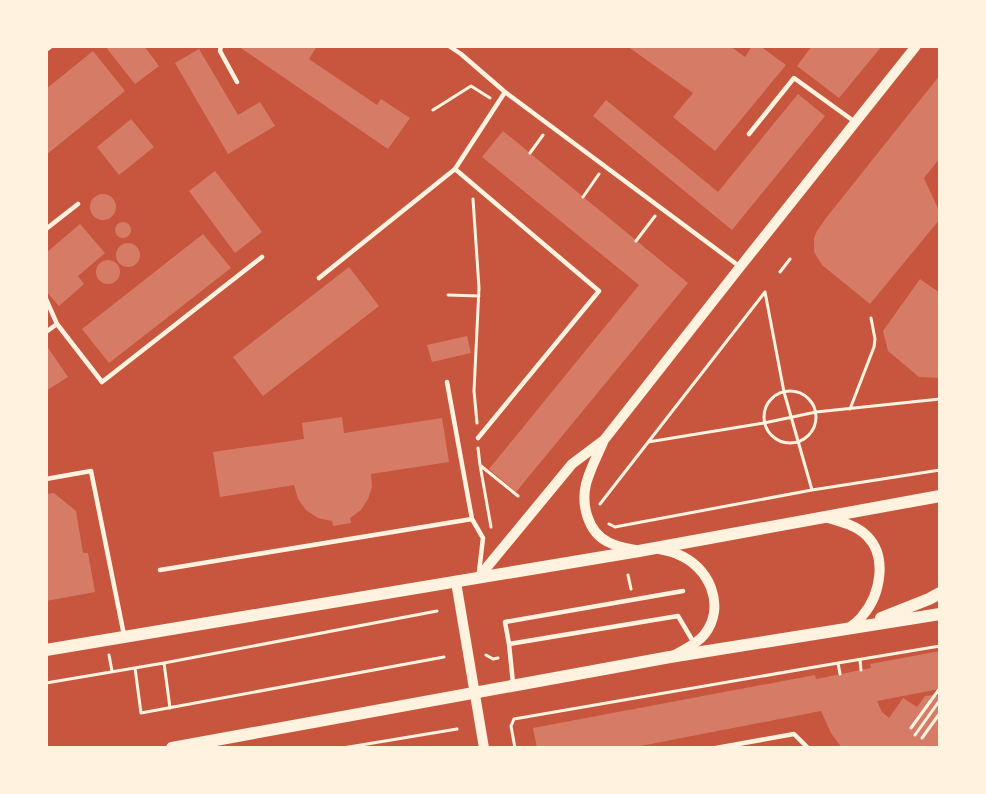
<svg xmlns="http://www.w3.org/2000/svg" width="986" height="794" viewBox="0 0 986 794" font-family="Ubuntu,sans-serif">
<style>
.building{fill:#d67c66}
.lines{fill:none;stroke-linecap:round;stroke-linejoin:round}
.path{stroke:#fff3e0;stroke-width:3}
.service{stroke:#fff3e0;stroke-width:4.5}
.tertiary{stroke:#fff3e0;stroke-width:10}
.secondary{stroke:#fff3e0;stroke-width:12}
</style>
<rect width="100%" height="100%" fill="#c8553d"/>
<path class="building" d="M105 46H144L159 66 135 84Z
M238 46H317L309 59 377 105 381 99 410 118 388 149Z
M627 46H730L745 57 752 46H760L786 65 715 151 673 117 693 93Z
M812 46H882L839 98 797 66Z
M199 49 238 115 260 102 275 126 228 154 175 63Z
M93 51 125 91 46 155V89Z
M940 75V158L924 178 940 213V219L870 304 822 265 814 252V238L817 231 826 218Z
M798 94 825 116 732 230 593 116 606 100 718 192Z
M131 119 154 147 119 175 97 147Z
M503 131 688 283 516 492 489 469 639 285 482 157Z
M215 171 262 232 235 253 189 191Z
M90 207a13 13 0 1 1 26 0a13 13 0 1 1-26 0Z
M115 230a8 8 0 1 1 16 0a8 8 0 1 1-16 0Z
M80 224 105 253 78 276 84 284 59 306 46 291V253Z
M203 234 231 268 109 363 82 329Z
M116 255a12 12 0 1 1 24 0a12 12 0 1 1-24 0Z
M96 272a12 12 0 1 1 24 0a12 12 0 1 1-24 0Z
M349 267 379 306 263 396 233 357Z
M920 279 940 293V378L919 377 888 351 883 331Z
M467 336 471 353 432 362 427 345Z
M46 345 68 377 46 391Z
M342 417 344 433 442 418 449 462 371 474 372 487 368 499 361 510 350 518 351 523 333 526 332 521 318 518 306 510 298 499 294 485 220 497 213 452 304 439 302 423Z
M54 493 76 511 83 553H88L95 592 46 601V494Z
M940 651V689L877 701 882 712 889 718 903 698 917 707 925 696 933 695 940 697V748H842L831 733 821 711 630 748H537L533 728 815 675 816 679 871 668 870 664Z"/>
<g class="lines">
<path class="path" d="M433 110 471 86 490 98
M530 153 543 135
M583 197 599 174
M473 199 479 288 474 391 477 423
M636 241 655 216
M780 272 790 259
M765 292 784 392 812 490
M448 295 479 296
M764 417a26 26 0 1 1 52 0a26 26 0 1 1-52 0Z
M850 409 874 347 875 339 871 318
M648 442 764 423 816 412 940 399
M478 448 480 465 491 527
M481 466 518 496
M600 504 765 292
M609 524 615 527 620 526 812 490 940 470
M628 575 631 589
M109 655 112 671
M486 655 493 659 498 658
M860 660 861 670
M164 663 170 708
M135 668 141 713 444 657
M840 674 838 663 940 646
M46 683 164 663 437 611
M911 728 940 688
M915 735 940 700
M922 738 940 713
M343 748 457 729
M515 748 511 726 514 719 838 663"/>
<path class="service" d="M221 46 220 51 237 82
M449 46 461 54 505 92 455 169 599 291 478 438
M46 50 51 46
M505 92 739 266
M749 134 794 78 855 122
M46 229 78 204
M319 278 455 169
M46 299 57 324
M46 332 57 324 102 382 262 257
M447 382 472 519 483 538 479 572
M46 479 91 471 124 635
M160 570 472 519
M683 591 505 622 509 644 678 616 694 643
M509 644 513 683
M716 748 794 734 808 748"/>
<path class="tertiary" d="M604 440C598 454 590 469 586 484 581 505 588 532 608 542 617 547 626 548 636 550
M825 517C839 521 856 525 867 536 888 557 880 595 863 615 860 620 854 624 849 628
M654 548C662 550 670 551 677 554 709 566 727 606 704 635 697 644 683 650 673 656
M478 578 572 464 604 440 740 267 916 46
M456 582 484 748"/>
<path class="secondary" d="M881 618 929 599 940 593
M46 650 639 551 940 496
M172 748 670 657 940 614"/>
</g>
<rect width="986" height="794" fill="none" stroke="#fff3e0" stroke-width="96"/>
</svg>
